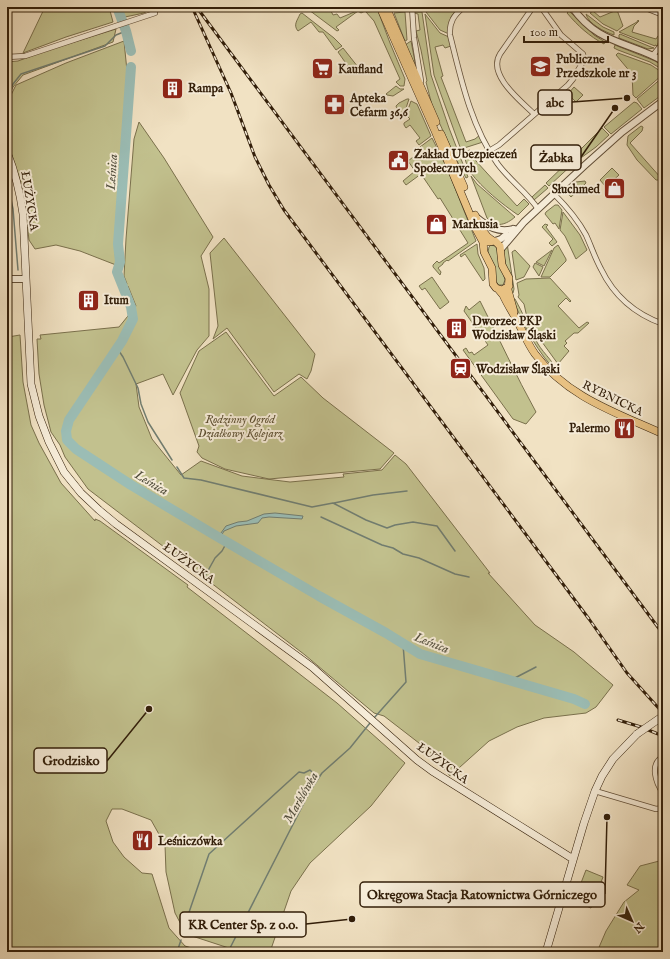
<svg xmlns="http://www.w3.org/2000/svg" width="670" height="959" viewBox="0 0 670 959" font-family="'IM FELL English',serif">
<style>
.green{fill:#c2c18e;stroke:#7a704c}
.water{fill:#9bbdb5;stroke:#717d70}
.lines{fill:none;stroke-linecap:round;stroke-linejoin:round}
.stream{stroke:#717d70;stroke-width:1.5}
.river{stroke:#9bbdb5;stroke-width:10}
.minor-casing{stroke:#624f38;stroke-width:6}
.tertiary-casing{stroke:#624f38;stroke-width:8}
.secondary-casing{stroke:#321e09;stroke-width:8}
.primary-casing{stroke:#321e09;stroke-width:8}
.minor{stroke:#f6ecd8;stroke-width:4.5}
.tertiary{stroke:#f6ecd8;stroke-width:6}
.secondary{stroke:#f6ecd8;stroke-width:7}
.primary{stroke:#e8c182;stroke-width:7}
.rail-casing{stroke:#321e09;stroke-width:3}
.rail{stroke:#f6ecd8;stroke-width:1.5;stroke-dasharray:4.5;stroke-linecap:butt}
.secondary-bridge-casing{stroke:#321e09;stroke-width:8;stroke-linecap:butt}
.secondary-bridge{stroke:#f6ecd8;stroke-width:7}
.labels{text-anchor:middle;stroke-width:4;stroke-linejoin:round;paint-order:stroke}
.poi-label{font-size:12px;font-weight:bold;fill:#321e09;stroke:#f6ecd8;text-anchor:start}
.street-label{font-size:12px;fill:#321e09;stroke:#f6ecd8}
.park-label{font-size:12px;font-style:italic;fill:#5d4f31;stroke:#f6ecd8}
.water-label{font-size:13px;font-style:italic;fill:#524e3d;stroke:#f6ecd8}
.leader{fill:none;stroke:#321e09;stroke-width:1.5}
.callout-dot{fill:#321e09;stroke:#f6ecd8;stroke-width:1.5}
.callout{fill:#f6ecd8;stroke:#321e09;stroke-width:1.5}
.callout-label{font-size:13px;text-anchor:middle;font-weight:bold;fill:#321e09}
</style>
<rect width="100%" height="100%" fill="#f1e2c3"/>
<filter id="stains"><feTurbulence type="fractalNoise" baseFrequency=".005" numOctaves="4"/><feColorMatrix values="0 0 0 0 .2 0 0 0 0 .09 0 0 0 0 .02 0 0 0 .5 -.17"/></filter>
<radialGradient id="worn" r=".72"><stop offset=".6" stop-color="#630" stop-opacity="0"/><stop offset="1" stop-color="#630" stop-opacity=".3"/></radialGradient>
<path class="green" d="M45 7H109L113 22 66 37 23 53Z
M121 7H154L144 13 125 17Z
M305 7H329L333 15 337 14 340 18 359 10 361 9 360 7 376 8 375 9 367 10 361 13 358 11 336 27 339 30 337 31Z
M435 7H458L451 17 449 34 440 30 426 12Z
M617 10 623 26 617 31 603 24 590 13 593 11 600 17Z
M378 11 390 43 405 79 404 86H400L396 82 400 79 374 21 366 12Z
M569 11 594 35 605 42 604 44C589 36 578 26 567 13Z
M405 12 407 40 405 41 394 13Z
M415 12H422L431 75 449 128 468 177 466 178 456 159 433 109 426 82 427 81 421 50 416 31 420 30 418 14 414 13Z
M302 13 334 38 342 46 336 50 323 32H319L311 22 298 31C293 25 297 21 300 14Z
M425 14 440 33 449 37 451 46 445 48 443 45 435 47 443 76 441 77 466 142 475 139 480 135 483 142 461 149 460 147 434 75Z
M586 14 603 27 614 32V35C605 32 588 24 586 14Z
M638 20 639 21 634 26 632 32 656 39 658 36 663 31V37L658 43V46L655 45V46L619 32 637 22Z
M116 29 113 42 23 75 13 87 7 100V62L18 61 45 51Z
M620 34 651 47 654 48 648 49 619 38V35Z
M124 41 127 71 115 249 116 265 80 251 56 245 35 249 29 240 23 188 7 144V103L16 85 66 63Z
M411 41 415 62 413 63 405 45Z
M615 45 655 61 663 66V70L650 62 618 50 614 48Z
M343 48 358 67 352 72 338 52Z
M618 53 651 65 663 73 662 75 636 98 633 95 632 74 616 55Z
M663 77V94L644 108 637 99Z
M396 86 400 89H404L393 96 387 95 386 94Z
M574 87 583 95 576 102 568 94Z
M407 99H409L403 117H401L399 116 396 106 399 103Z
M411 101 417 104 431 136 419 145 416 141 420 138 410 125 406 128 404 125V123L410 119 406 115Z
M634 102 637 103 642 109 611 134 604 127Z
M139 122 164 158 213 237 201 256 209 289V336L197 350 173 395 163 374 136 384 139 407 152 439 181 475 201 461 242 476 290 482 344 477 343 474 382 470 395 455 406 464 490 573H488L535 625 574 652 613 685 596 707 586 713 544 718 517 727 489 741 450 776 428 750 384 716 374 713 305 655 206 579V578L168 550 88 489 65 457 60 445 51 432 44 405 39 374 37 339H41L40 335 119 327 136 306 128 286 124 289V288L127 284 124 276 126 239 134 139Z
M641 126 643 127 642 131 630 143 661 178 659 180H656L637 160 627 145 628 136Z
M602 128 609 135 596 147 578 160 574 156Z
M432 138 447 168 476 241 448 261 447 260 443 263V264L438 268 441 272 440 275 433 267V265L437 261 439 263 468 243 440 198 438 199 421 174 406 185 403 181 415 171 408 161 422 150 420 147Z
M470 150 476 161 517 206 524 199 529 204 518 215C502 204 482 188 471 173 467 167 465 159 463 152Z
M572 158 575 162 549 186 546 183Z
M612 168 619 175 606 187 600 180Z
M471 176 477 184 515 217C507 224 496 229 487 218Z
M585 181 586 183 571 197 567 193V190L576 182Z
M545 185 548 188 534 200 532 197Z
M555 205H558L562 210 559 229 555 223 553 224 545 214 546 212Z
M563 212 580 235 587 250 576 259 565 236 560 230Z
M545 224 548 225 546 227 557 242 552 246 549 243 553 239 542 227Z
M224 238 315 354 311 371 307 379 299 374 274 392 227 328 213 339 218 326 210 253Z
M507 243 514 289 513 293 511 294 503 250Z
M477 244 478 254 484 268 485 279 483 281 465 254 461 257 460 255Z
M491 245 495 246 497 249 505 280 503 285H498L496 281 488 252 489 247Z
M558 245 566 259V261L550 277H541L554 248Z
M515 250 530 266 524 277 516 280 512 252Z
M552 250 544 266 536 262Z
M535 263 543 267 539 276 533 267Z
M432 277 449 302 440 309 425 288 422 290 419 286Z
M550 278 571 301 570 302 566 298 558 306 579 328 587 322 589 323 578 333H574L565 341 567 343 564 346 569 351 558 364 534 331 526 313 524 304 518 297 519 295 517 283 526 279Z
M513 299H515C523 313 529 329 538 344 544 354 556 364 559 375 537 351 525 329 513 299Z
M480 301C499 338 516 376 536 412L526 424 513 419 463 350 466 348 469 353 472 352 474 355 488 345 464 311 466 306 469 310Z
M226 332 274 396 301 377 323 398 394 453 380 469 269 479 225 469 202 458 197 452 199 446 180 393 199 351Z
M20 335 23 382 31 425 39 443 61 483 95 521V519L100 521 188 585 187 587 337 703 405 763 371 806 310 863 291 891 270 952H241L186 934 175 913 166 872 165 845 151 820 122 809H112L106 821 113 842 124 857 142 873 152 874 169 928 185 946 205 952H7V340L8 337Z
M663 860V952H597L606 931 624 902 639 890 627 885 640 866Z
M586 870 603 877 591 908 574 901Z"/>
<path class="water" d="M275 513 303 516 302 519 269 517 262 518 258 523 236 526 224 531 220 538 218 537 226 526 238 522 247 521 264 514Z"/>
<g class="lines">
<path class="stream" d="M7 98 13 84 21 74 105 46 116 35 126 31
M7 181 13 209 18 270
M117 348 123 357 138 388 141 404 148 422 172 460
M177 467 184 478 201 480 312 507 333 503 366 520 387 528 395 525 413 522 437 526 455 551
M334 503 373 495 407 491
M321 517 382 545 393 548 403 554 419 558 455 574 469 577
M205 576 215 558 222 551 227 542
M511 680 536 667
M374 718 406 682 403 644
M186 933 185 924 209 854 299 772 304 773 310 770 318 778
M177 952 181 940
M228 952 310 791 322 773 350 748 370 723"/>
<path class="river" d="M117 7 126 31 131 51
M131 67 118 244 120 262 117 272 131 307 133 319 122 341 69 420 66 431 67 440 76 449 131 485 213 534 319 596 386 633 420 654 574 699 585 704"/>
<defs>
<path id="minor" d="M412 7 414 38 421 81
M464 7C454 15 449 22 450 35 461 79 471 126 497 163 509 180 527 192 538 209
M533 7 500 54C487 75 521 101 534 114
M643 7 663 15
M653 55 663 43
M7 57 25 56 155 13
M489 151 499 145 568 85 573 79 584 60 583 54 561 35 541 7
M554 194C566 206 578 220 586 235 591 246 595 258 601 269 614 296 635 314 663 324
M663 757C649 764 656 783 663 793
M595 791 656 809 663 808"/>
<path id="tertiary" d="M572 7C579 17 589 27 599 33 619 45 643 49 663 61
M476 217C488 227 498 233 514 229
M495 241 501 239 513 229
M501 249 524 222 584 166 622 132 663 101
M7 279H26"/>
<path id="secondary" d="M7 152C15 172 20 192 23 214L31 384 39 416 49 442 64 472 81 493 99 510 116 524 312 667 417 760 432 771 573 859
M546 952 584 823 595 791 602 776 613 759 637 734"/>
<path id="primary" d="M380 7 435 131 476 229 483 242 484 252 492 268 493 284 496 288 502 290 509 286
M386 7 436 122
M441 134 464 187
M475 215C479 224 483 235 493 241
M488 242 495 241 500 246 502 265 509 278 508 290 514 312
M498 289 503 295C507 304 512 311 516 319 523 331 527 343 535 354 567 397 617 413 663 434"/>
</defs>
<use href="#minor" class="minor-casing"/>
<use href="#tertiary" class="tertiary-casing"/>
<use href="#secondary" class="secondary-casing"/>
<use href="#primary" class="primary-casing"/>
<use href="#minor" class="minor"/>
<use href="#tertiary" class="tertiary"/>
<use href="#secondary" class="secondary"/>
<use href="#primary" class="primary"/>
<defs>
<path id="rail" d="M192 7 231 93 255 157 269 185 284 210 589 619 627 673 663 713
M198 9 663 634
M618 720 641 727 663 736"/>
</defs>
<use href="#rail" class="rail-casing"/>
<use href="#rail" class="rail"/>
<defs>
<path id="secondary-bridge" d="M637 734 663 716"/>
</defs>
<use href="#secondary-bridge" class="secondary-bridge-casing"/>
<use href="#secondary-bridge" class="secondary-bridge"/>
</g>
<defs>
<symbol id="school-square" viewBox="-11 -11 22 22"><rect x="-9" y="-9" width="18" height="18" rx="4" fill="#8f2418" stroke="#f6ecd8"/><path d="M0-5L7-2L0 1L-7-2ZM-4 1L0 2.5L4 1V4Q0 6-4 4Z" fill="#fff"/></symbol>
<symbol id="supermarket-square" viewBox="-11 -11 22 22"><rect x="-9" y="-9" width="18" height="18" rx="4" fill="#8f2418" stroke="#f6ecd8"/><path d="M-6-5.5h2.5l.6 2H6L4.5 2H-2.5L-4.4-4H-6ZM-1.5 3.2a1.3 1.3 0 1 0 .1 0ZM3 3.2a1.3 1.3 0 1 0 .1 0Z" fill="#fff"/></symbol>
<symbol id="building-square" viewBox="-11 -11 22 22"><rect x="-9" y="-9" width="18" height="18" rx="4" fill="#8f2418" stroke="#f6ecd8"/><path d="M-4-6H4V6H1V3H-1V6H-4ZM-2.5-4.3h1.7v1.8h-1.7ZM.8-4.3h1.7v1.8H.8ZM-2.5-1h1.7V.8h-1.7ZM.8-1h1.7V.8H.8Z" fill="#fff"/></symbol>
<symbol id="pharmacy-square" viewBox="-11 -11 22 22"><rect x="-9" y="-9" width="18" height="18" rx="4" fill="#8f2418" stroke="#f6ecd8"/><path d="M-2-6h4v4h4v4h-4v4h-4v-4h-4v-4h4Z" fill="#fff"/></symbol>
<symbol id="civic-square" viewBox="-11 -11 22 22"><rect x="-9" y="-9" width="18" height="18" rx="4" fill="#8f2418" stroke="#f6ecd8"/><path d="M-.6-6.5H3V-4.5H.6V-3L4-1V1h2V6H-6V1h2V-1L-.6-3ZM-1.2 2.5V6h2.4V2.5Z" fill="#fff"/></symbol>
<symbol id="shop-square" viewBox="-11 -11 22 22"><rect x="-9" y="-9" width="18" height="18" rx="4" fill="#8f2418" stroke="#f6ecd8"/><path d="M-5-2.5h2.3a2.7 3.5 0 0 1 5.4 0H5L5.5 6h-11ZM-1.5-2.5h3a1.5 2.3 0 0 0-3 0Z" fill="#fff"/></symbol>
<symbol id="station-square" viewBox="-11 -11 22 22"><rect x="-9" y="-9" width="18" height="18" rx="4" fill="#8f2418" stroke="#f6ecd8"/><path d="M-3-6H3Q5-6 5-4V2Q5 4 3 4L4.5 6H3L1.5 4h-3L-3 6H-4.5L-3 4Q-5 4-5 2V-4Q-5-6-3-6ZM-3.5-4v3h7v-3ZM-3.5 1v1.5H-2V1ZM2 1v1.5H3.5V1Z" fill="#fff"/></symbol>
<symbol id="restaurant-square" viewBox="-11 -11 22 22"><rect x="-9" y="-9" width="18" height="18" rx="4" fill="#8f2418" stroke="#f6ecd8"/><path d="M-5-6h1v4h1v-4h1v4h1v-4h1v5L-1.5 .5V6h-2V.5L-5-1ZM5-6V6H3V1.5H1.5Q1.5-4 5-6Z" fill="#fff"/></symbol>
</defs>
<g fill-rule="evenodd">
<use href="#school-square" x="528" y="54" width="25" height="25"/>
<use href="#supermarket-square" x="310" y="56" width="25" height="25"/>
<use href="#building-square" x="160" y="76" width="25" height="25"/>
<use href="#pharmacy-square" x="322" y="92" width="25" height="25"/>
<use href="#civic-square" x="386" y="148" width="25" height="25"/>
<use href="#shop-square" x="602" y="176" width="25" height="25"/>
<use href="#shop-square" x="424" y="212" width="25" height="25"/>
<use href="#building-square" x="76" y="288" width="25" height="25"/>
<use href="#building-square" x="444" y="316" width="25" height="25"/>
<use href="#station-square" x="448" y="356" width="25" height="25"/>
<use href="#restaurant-square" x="612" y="416" width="25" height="25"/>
<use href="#restaurant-square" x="130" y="828" width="25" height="25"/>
</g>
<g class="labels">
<g class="poi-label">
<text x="556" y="63">Publiczne<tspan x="556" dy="14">Przedszkole nr 3</tspan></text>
<text x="338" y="73">Kaufland</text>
<text x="188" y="92">Rampa</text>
<text x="350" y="102">Apteka<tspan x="350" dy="14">Cefarm 36,6</tspan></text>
<text x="414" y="158">Zakład Ubezpieczeń<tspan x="414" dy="14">Społecznych</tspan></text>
<text x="600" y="193" text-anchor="end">Słuchmed</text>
<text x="452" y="228">Markusia</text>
<text x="104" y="304">Itum</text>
<text x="472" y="325">Dworzec PKP<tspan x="472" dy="14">Wodzisław Śląski</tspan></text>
<text x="476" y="373">Wodzisław Śląski</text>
<text x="610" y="432" text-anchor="end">Palermo</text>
<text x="158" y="845">Leśniczówka</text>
</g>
<g class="street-label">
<text transform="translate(30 201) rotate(81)" y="4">ŁUŻYCKA</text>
<text transform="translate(613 398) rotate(26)" y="4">RYBNICKA</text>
<text transform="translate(189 563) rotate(36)" y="4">ŁUŻYCKA</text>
<text transform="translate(443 763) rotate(36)" y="4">ŁUŻYCKA</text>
</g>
<g class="park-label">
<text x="240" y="423">Rodzinny Ogród<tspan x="240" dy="14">Działkowy Kolejarz</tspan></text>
</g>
<g class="water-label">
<text transform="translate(111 172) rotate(-86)" y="5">Leśnica</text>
<text transform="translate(152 482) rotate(31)" y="5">Leśnica</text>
<text transform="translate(432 642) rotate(22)" y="5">Leśnica</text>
<text transform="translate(300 797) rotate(-60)" y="5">Marklówka</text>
</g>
</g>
<path class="leader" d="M627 98L572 102M615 108L581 157M149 709L107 761M607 817L605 894M352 919L306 924"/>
<g class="callout-dot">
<circle cx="627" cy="98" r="4"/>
<circle cx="615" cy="108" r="4"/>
<circle cx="149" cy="709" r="4"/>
<circle cx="607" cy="817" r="4"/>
<circle cx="352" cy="919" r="4"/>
</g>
<g class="callout">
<rect x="538" y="90" width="34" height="25" rx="4"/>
<rect x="531" y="145" width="50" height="25" rx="4"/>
<rect x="34" y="748" width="73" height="25" rx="4"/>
<rect x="360" y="882" width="245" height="25" rx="4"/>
<rect x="180" y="912" width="126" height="25" rx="4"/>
</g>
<g class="callout-label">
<text x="555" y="107">abc</text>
<text x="556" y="162">Żabka</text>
<text x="71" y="765">Grodzisko</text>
<text x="482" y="899">Okręgowa Stacja Ratownictwa Górniczego</text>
<text x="243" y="929">KR Center Sp. z o.o.</text>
</g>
<rect width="670" height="959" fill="none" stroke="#f1e2c3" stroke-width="24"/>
<rect x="8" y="8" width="654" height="943" fill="none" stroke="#321e09" stroke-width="2"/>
<rect x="12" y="12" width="646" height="935" fill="none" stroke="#321e09"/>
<g transform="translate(632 921) rotate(135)" stroke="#f6ecd8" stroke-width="3" paint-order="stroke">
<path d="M0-3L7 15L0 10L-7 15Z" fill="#321e09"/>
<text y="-6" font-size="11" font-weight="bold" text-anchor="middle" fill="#321e09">N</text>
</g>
<path d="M524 36v6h84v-6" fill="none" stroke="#321e09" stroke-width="2"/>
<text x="530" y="36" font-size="12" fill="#321e09" stroke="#f6ecd8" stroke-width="3" paint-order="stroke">100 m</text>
<rect width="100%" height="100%" filter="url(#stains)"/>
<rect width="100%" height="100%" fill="url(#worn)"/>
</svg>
